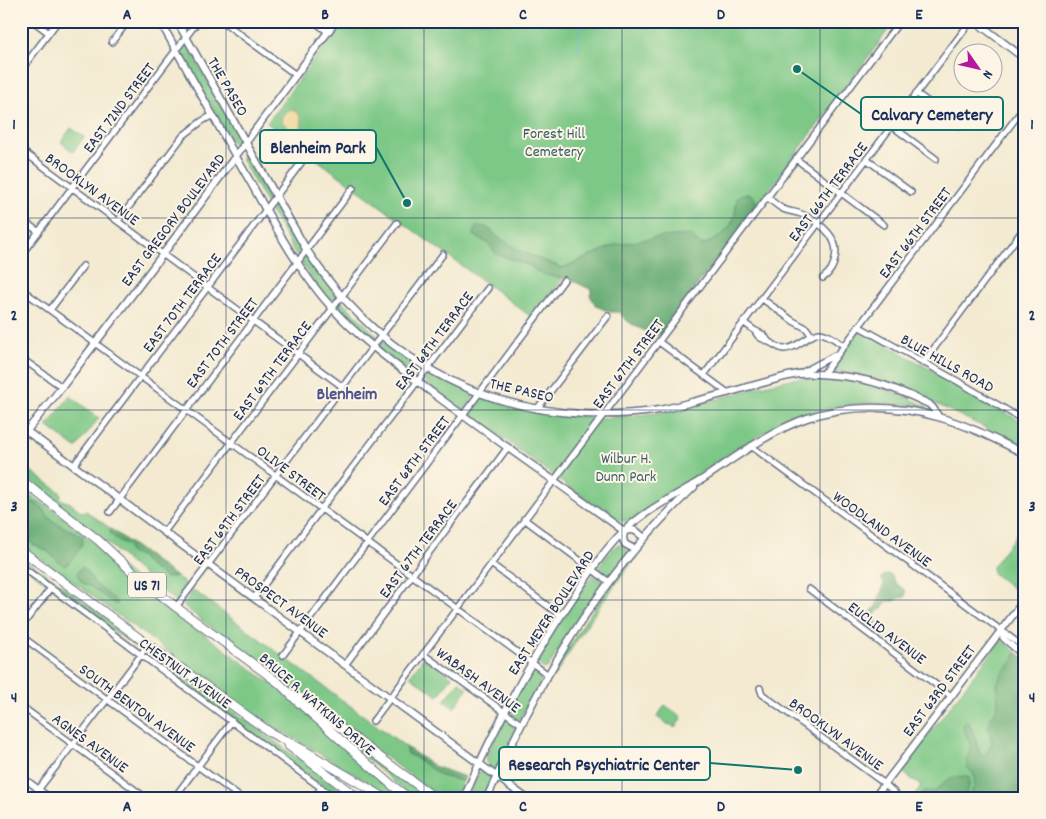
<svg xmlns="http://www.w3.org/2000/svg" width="1046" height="819" viewBox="0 0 1046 819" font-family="Dekko,sans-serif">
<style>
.green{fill:#7dc886;stroke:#4c7c72}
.forest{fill:#66ac73;stroke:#406e68}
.sand{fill:#eeda9e;stroke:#84847e}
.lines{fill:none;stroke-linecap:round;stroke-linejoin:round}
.stream{stroke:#71ade3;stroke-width:1}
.minor-casing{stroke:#677086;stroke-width:8}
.major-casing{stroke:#677086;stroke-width:9}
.highway-casing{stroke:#677086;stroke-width:10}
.minor{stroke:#fff;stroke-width:5}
.major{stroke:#fff;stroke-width:6}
.highway{stroke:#fff;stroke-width:8}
.grid{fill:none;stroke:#1b2f5e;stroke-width:1;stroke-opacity:0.55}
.labels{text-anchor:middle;stroke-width:4;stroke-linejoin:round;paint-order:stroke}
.shield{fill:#fcf5e5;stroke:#5e6a86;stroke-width:1}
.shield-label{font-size:15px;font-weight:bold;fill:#1b2f5e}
.street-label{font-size:16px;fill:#1b2f5e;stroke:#fcf5e5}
.park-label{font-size:16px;fill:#385d6a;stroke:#fcf5e5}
.neighbourhood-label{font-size:18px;font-weight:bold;fill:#51568d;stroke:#fcf5e5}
.leader{fill:none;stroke:#0f766e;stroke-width:2}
.callout-dot{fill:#0f766e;stroke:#fcf5e5;stroke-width:2}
.callout{fill:#fcf5e5;stroke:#0f766e;stroke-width:2}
.callout-label{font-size:18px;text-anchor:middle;font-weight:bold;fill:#1b2f5e}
.neatline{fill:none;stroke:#1b2f5e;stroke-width:2}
.grid-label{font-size:16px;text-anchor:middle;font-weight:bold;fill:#1b2f5e}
</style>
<rect width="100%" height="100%" fill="#fcf5e5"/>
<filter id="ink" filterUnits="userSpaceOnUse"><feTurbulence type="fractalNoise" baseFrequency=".02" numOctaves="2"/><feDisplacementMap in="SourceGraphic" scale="10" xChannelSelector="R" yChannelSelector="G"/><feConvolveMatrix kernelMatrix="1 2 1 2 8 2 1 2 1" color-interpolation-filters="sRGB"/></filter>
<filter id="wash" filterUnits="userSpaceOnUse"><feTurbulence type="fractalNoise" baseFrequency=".0096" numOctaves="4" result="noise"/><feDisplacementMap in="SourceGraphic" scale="20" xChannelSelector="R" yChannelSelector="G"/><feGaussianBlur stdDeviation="1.12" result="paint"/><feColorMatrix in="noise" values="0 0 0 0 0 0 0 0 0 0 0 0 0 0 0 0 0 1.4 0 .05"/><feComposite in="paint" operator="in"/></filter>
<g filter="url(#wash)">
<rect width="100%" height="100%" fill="#f3ead1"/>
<path class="green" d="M342 21H895L755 209 756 201 742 194 738 198C736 204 736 212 734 218 729 232 715 242 701 245H615L554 272 564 277 533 318 267 123Z
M184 43H186L242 142V144L237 150 235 148 181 52V49Z
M71 128 84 137 73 152 61 142Z
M246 151 248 152 273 196 269 203H266L265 201 242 160V156Z
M275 203H277L303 249 302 252 298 256 296 255 271 212V207Z
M305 256 308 257 337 296V298L334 303H331L316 285 302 264V260Z
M340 302 344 303 377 336V338L372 343 346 319 337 309Z
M859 331H863L869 334 1025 424V447L901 387 879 380 862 375 833 371 831 367 833 364Z
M382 341 386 342 420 367 421 369 417 375H413L378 348V346Z
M432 373 475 394V395L465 409 461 408 426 383 425 380C427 377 428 373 432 373Z
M826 377C842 379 858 380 873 385 892 390 910 399 928 407L926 408C806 383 729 453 638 519 626 523 617 521 606 515L469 413 479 398 482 396 523 408 542 413 606 418 657 413 693 406 769 384 791 379Z
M70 396 99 418 76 448 47 426Z
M21 464 61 493 60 499 70 503 82 512 86 511 111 529V533L118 541 126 543 153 569 157 570 166 578 175 576 190 587 176 602 147 578 98 535 21 473Z
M21 489 56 512 75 527 144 587 171 610 288 696 360 762 402 798H391L359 777 259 718 21 544V526L28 533 29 537V541L31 543 47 551 63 565 68 564 71 559 78 534 56 524 47 515 43 508 31 502 21 513Z
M1025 523V585L1019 593 993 573 992 567Z
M618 544C623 545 628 548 627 554L610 575 607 576 600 571 599 567 612 549Z
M21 556 125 632 142 646 141 651 21 564Z
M633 556H636L637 557C606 595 579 635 554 677L552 674 576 635 596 605 622 570Z
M593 575 602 580 603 585 574 626 548 667 544 669 537 663 536 660 556 627 591 577Z
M193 590 406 747V752L409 755 415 757 441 776 463 781 456 798 439 797 204 622 184 606V604Z
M1000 641 1004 642 1025 659V798H912L921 786 901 771Z
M150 650 296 757 309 765 353 798H339L146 656 145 654 147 651Z
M424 657 452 677 438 696 410 676Z
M532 668 541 674 542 679 521 717 520 719H517L508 712V710L531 669Z
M459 682 468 688 454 708 444 701Z
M665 705 682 717 675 728 670 724 669 725 657 717Z
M506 717 515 723 516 727 498 767 494 769 486 763 485 759Z
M324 720 431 798H413L365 757Z
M480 771H483L490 776 492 779 484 798H467Z"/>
<path class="forest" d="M742 194H751L756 201 755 209 660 335 656 336C646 331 624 323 620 312H610L596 306 590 295 592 290C585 287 578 283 571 280 559 276 537 277 531 266L496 254 490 245 474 235V229L478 226 486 227 492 231 499 238 522 252 563 268 615 245 659 237 691 235 701 245C715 242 729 232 734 218 736 212 736 204 737 198Z
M31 502C42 503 44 514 52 520 61 528 76 530 83 538 83 548 72 560 65 566L63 565 47 551 31 543 29 541V537L28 533 21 526V513Z
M111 529 175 576 166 578C164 576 150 567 148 565 145 562 143 559 140 555H135L129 552C129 543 126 545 120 541 116 539 113 535 110 533Z
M81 567H83L92 579 94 583 116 601 117 604 116 605 90 586C83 585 79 579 77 573Z
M887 574 891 575 897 584 906 591 905 597 899 598 895 601H887L882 609 878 610 874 616 877 622C874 627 870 629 864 628L862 625C865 618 873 611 877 604 880 598 882 590 884 583L882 581V577Z
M1017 653 1025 659C1025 665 1025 671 1025 677 1024 690 1019 688 1025 703V798H968C973 791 978 780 972 772 970 770 968 770 967 766 965 761 970 753 970 747 970 739 964 733 963 725L967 722 970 724 980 754 984 755 986 754 992 743 988 726 990 719 998 707 997 684 1002 673 1013 661 1014 655Z
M406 747 434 766 465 777 463 781 441 776 415 757 407 754Z
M966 776 969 778C971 785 967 792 963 798H917L924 791H935C947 780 948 777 966 776Z"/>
<path class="sand" d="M292 109C299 112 304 120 301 128L296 130 290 129 281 121C281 115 286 110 292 109Z"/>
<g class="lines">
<path class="stream" d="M578 52 581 21"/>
</g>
</g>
<g filter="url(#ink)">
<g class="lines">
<defs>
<path id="minor" d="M33 21 49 33
M222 21 296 75
M314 21 328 32
M112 42 128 21
M21 70 58 21
M916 93 961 126
M892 126 936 159
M21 150 343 387
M796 159 884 225
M866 159 911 192
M767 197C772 201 777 206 783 209 790 212 799 212 806 216 822 224 840 239 835 258 834 266 830 273 823 278
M21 219 39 232
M118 221 183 136 202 121 213 115
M21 255 198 21
M21 289 547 674
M761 298 793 321 806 328 812 336
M50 310 83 266
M743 322 754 330 764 335 768 341
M858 326 959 382 1025 421
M754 330C760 340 760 337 769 342 774 344 778 348 783 349 796 350 809 334 819 333 828 333 837 341 844 346
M659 342 728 393
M21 358 62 387
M923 363 1025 227
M801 373 835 355
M823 374 1025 106
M704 375 971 21
M537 409 608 316
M751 446 1025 648
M74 465 307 155
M110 512 353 188
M524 519 609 582
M164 532 397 223
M491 564 560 615
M21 566 335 798
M809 589 951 696
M254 598 488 288
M176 607 443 254
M21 627 51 588
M1001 630 1003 638 1025 657
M21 636 241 798
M423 654 521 724
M283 655 564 280
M345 665 508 447
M760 688 762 694 885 784 900 798
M21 706 146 798
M373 721 900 21
M21 776 50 798
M32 798 141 655 147 644
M174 798 232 721
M314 798 321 788"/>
<path id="major" d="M160 21C190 75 220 129 251 183 275 226 299 272 333 309 363 342 399 367 434 394 497 441 561 485 624 531
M177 21 306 249C371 348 465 408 584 414 609 415 634 414 659 410 670 408 681 405 692 402 711 397 729 393 747 387 764 383 781 377 798 374 809 373 821 374 832 375 870 378 895 388 929 404L933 408 938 416
M975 21 1025 59
M21 427 526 798
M21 438 62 387 163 254 336 21
M626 531C634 528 638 532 644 538
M624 532 623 539 625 544 634 549
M464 798C495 726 532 656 577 592 591 571 605 549 623 532 647 508 681 494 709 475 740 454 771 431 807 418 848 404 896 405 938 417 968 425 997 440 1025 454
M487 798C538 681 600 575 694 487
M874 798 1025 599"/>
<path id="highway" d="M21 480 98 540 138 577 176 607 279 683 295 699 369 765 393 786 409 798
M21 550 147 644 271 733 300 748 385 798
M295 694 435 798
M289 746 358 798
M461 798 465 795"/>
</defs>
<use href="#minor" class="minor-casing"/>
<use href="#major" class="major-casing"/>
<use href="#highway" class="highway-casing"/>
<use href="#minor" class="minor"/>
<use href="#major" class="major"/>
<use href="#highway" class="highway"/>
</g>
</g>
<path class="grid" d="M226 21V798M424 21V798M622 21V798M820 21V798M21 218H1025M21 410H1025M21 600H1025"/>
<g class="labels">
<rect class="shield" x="128" y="572.5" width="38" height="25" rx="4"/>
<g class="shield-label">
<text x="147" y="590">US 71</text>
</g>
<g class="street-label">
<text transform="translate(229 86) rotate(60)" y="6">THE PASEO</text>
<text transform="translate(118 107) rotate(-53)" y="6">EAST 72ND STREET</text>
<text transform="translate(93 188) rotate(36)" y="6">BROOKLYN AVENUE</text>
<text transform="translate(827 191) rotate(-53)" y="6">EAST 66TH TERRACE</text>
<text transform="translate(172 219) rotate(-53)" y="6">EAST GREGORY BOULEVARD</text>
<text transform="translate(914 232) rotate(-53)" y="6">EAST 66TH STREET</text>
<text transform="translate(181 302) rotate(-53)" y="6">EAST 70TH TERRACE</text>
<text transform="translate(433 340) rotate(-53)" y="6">EAST 68TH TERRACE</text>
<text transform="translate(221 342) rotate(-53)" y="6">EAST 70TH STREET</text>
<text transform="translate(948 362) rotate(29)" y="6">BLUE HILLS ROAD</text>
<text transform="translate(627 363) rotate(-53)" y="6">EAST 67TH STREET</text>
<text transform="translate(271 370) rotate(-53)" y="6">EAST 69TH TERRACE</text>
<text transform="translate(522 389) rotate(13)" y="6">THE PASEO</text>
<text transform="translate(413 460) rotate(-53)" y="6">EAST 68TH STREET</text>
<text transform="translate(292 472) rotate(37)" y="6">OLIVE STREET</text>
<text transform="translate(228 519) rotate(-53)" y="6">EAST 69TH STREET</text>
<text transform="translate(883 528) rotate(36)" y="6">WOODLAND AVENUE</text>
<text transform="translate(417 548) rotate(-53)" y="6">EAST 67TH TERRACE</text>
<text transform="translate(282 601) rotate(36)" y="6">PROSPECT AVENUE</text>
<text transform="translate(550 612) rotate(-57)" y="6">EAST MEYER BOULEVARD</text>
<text transform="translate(888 632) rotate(37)" y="6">EUCLID AVENUE</text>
<text transform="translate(186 672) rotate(36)" y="6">CHESTNUT AVENUE</text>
<text transform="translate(479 679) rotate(36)" y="6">WABASH AVENUE</text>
<text transform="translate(938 690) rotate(-53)" y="6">EAST 63RD STREET</text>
<text transform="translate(318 703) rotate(41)" y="6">BRUCE R. WATKINS DRIVE</text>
<text transform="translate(138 707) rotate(36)" y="6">SOUTH BENTON AVENUE</text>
<text transform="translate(837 733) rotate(36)" y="6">BROOKLYN AVENUE</text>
<text transform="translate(91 742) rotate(36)" y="6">AGNES AVENUE</text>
</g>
<g class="park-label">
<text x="554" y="138">Forest Hill<tspan x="554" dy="18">Cemetery</tspan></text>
<text x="626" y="463">Wilbur H.<tspan x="626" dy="18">Dunn Park</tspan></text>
</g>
<g class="neighbourhood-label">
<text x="347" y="399">Blenheim</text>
</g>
</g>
<path class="leader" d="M797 69L861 114M407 203L376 147M798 770L710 763"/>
<g class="callout-dot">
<circle cx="797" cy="69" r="5"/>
<circle cx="407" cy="203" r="5"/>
<circle cx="798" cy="770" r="5"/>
</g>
<g class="callout">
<rect x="861" y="97" width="142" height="33" rx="5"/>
<rect x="260" y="130" width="116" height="33" rx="5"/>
<rect x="499" y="747" width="211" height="33" rx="5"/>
</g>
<g class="callout-label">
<text x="932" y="120">Calvary Cemetery</text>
<text x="318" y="153">Blenheim Park</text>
<text x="604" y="770">Research Psychiatric Center</text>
</g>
<rect width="1046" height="819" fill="none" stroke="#fcf5e5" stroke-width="55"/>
<g transform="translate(978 68) rotate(124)"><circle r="24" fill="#fcf5e5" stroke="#a2a6af"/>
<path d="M0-4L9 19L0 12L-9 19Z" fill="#b5179e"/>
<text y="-8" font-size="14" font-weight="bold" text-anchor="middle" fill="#1b2f5e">N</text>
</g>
<rect x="28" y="28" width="990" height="764" class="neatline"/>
<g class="grid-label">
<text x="127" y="19">A</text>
<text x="325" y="19">B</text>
<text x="523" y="19">C</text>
<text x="721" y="19">D</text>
<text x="919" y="19">E</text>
<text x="14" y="129">1</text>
<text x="1032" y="129">1</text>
<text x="14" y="320">2</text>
<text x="1032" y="320">2</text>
<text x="14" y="511">3</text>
<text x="1032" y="511">3</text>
<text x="14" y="702">4</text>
<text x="1032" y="702">4</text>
<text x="127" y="811">A</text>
<text x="325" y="811">B</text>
<text x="523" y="811">C</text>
<text x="721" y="811">D</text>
<text x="919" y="811">E</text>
</g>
</svg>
